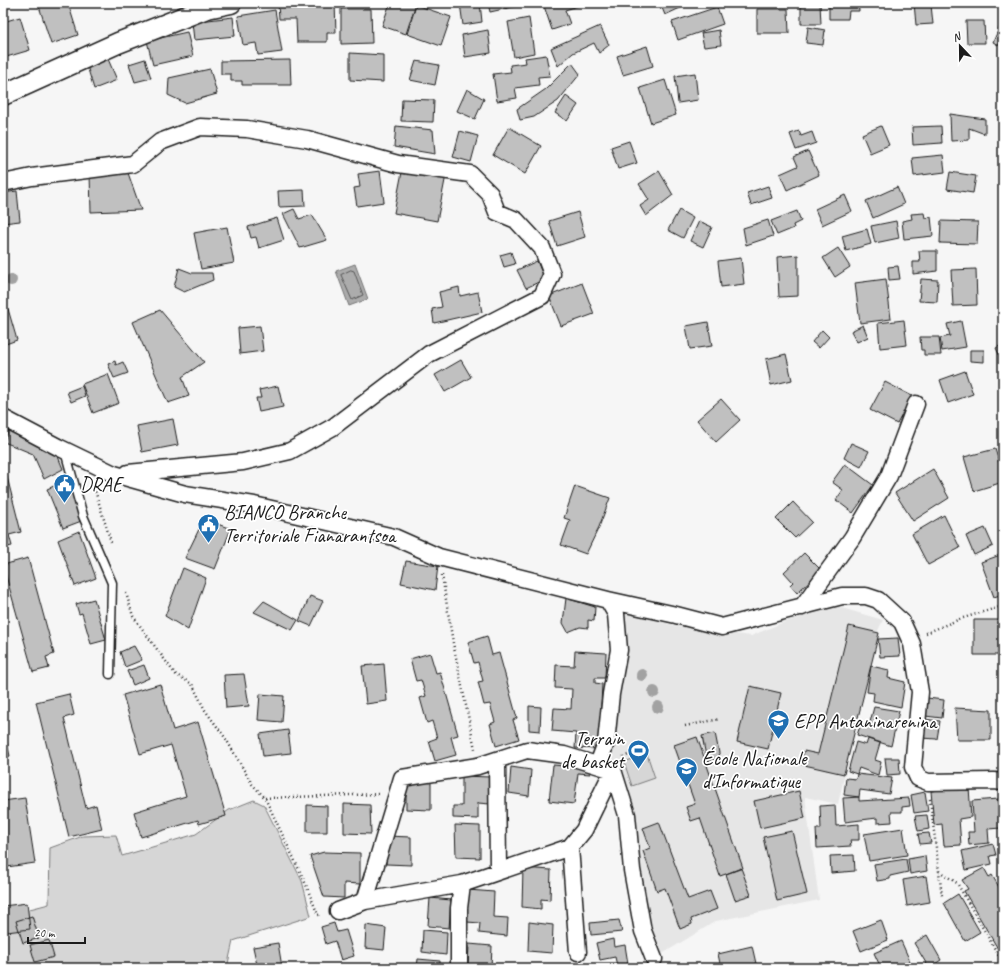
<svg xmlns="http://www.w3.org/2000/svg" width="1006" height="971" viewBox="0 0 1006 971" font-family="Caveat,sans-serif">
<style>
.built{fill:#e6e6e6}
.green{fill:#d6d6d6;stroke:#797979}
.water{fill:#acacac;stroke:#727272}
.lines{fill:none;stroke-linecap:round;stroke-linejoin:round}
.shore{stroke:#565656;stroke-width:1}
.building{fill:#c0c0c0;stroke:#1c1c1c}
.service-casing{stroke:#1c1c1c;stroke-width:11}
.minor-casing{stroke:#1c1c1c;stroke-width:19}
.tertiary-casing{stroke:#1c1c1c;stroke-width:23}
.path{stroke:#1c1c1c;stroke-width:2.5;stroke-dasharray:1 3;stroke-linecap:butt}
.service{stroke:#fff;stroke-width:8}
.minor{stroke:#fff;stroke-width:16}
.tertiary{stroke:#fff;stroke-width:20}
.tree{fill:#a2a2a2}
.labels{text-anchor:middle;stroke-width:3.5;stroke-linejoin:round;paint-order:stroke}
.poi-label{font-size:20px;fill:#1c1c1c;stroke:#fff;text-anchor:start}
</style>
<rect width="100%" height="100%" fill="#f6f6f6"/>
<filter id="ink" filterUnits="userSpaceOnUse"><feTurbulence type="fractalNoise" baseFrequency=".025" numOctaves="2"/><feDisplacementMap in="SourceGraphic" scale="8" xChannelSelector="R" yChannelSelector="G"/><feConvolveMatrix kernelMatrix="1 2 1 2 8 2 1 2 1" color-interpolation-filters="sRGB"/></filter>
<g filter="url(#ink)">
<path class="built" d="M835 606 883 620 875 637 838 804 805 797 819 900 716 921 654 959 627 815 598 764 616 614 630 613 677 626 751 636 784 622Z"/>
<path class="green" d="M647 754 655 778 632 786 624 762Z
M254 800 264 805 302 881 311 916 233 941 227 968H3V916L49 904 50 848 83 836 116 835 122 856 196 834 229 810Z"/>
<path class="water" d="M355 264 368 299 349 306 336 271Z"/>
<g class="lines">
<path class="shore" d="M351 270 354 271 363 295 352 300 341 275Z"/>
</g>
<path class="building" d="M38 3H68L78 35 51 44Z
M278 3H300V6H314V3H335L336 33H327V42H297L296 19H279Z
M390 3H416L406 34 382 26Z
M460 3H480L482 22 463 25Z
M488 3H531L490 12Z
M543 3H577L578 6 565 10 570 24 552 30Z
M660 3H691L665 15Z
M829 3H858L859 11H849L848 19H829Z
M914 3H936V5H931L933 24 916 25Z
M801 4H820L821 24H801Z
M416 5 451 17 441 46 407 34Z
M717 7 723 24 678 40 672 22Z
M341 9H371L372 43 341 44Z
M757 9H788L789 33H757Z
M275 10 282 52 258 55 256 43 243 45 238 16Z
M20 17 30 50 3 58V22Z
M233 17 235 36 194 40 192 22Z
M529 18 534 53 514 57 508 22Z
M966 21H984L985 43H967Z
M600 26 609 45 599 53 594 43 573 53 558 66 551 48Z
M1000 26 1003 27V42L1000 41 998 45 993 42Z
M808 27 825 30 823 45 806 43Z
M488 30 491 53 465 57 462 35Z
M719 30 721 45 704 47 701 33Z
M187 32 193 56 153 65 147 41Z
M647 46 653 66 623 75 617 56Z
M350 53 383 55V82L350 80Z
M546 55 550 76 538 77 539 85 515 88 517 98 497 101 493 74 511 72 510 65 526 63 525 58Z
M108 59 117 80 94 89 87 66Z
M145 59 151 78 135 82 129 64Z
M290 60 291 85H242V81H231V74H221V61Z
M416 61 439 65 435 85 410 80Z
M572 63 580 74 558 101 534 117 520 120 517 109 546 89Z
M210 69 217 94 185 103 168 95 169 78Z
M695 73 698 100 678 103 675 76Z
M665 80 676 115 651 123 640 88Z
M467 89 484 99 475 119 457 111Z
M566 96 578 105 567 121 555 113Z
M402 99 434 100 433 122 401 121Z
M950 114 985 119V134L969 128V140L951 141Z
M396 126 433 130 435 154 394 147Z
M881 126 889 145 870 153 862 134Z
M941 126 942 143 913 145 912 127Z
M509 127 541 146 525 174 493 155Z
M460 131 478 136 471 162 453 157Z
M799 131 801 136 812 132 816 143 796 150 790 134Z
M629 141 637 163 618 169 611 147Z
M808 151 819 175 787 190 780 174 798 166 794 157Z
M943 155 945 172 914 176 912 158Z
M403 167 446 175 437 221 394 213Z
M380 171 384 202 357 206 354 188 360 187 358 174Z
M659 171 673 195 646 216 640 206 649 200 639 184Z
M950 172 976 176 973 193 947 189Z
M128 173 141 210 91 212 90 174Z
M768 186 772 198 751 205 747 193Z
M897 187 904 204 873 218 866 201Z
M304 190 305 206 279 207 278 191Z
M17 191 20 221 3 223V193Z
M845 195 852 211 822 225 815 209Z
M294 209 299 219 312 215 327 240 300 248 283 214Z
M679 210 693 218 683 238 668 230Z
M797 211 801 221 793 225 794 228 777 235 771 221Z
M578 212 585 237 557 246 549 221Z
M924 213 925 218 931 217 933 236 904 239 902 221 912 219 911 214Z
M277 218 284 240 259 248 256 237 251 238 248 227Z
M768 220 773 236 746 245 743 228Z
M699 221 712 227 703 247 690 241Z
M896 221 899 238 875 243 871 226Z
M941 221 978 222 977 244 940 243Z
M227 227 234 263 201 269 194 233Z
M867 229 871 244 846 251 842 236Z
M838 248 850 267 835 277 823 258Z
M919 251H937V271L913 274V262H920Z
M511 252 515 264 504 267 500 255Z
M798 255V296L779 297 777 257Z
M741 258 744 284 721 287 718 261Z
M537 261 545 279 526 288 517 270Z
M898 266 900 279 889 280 888 267Z
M179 268 192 273H212L213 280 184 292 174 287Z
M976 269 977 305 953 306 951 270Z
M886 279 891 319 860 323 855 283Z
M921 279 938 280 937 302 919 301Z
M582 283 594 314 561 326 549 296Z
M459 287 460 296 478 292 482 312 434 323 432 309 442 307 439 292Z
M8 309 17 340 3 345V311Z
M160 310 204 362 182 377 189 396 168 403 133 322Z
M904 320 907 345 880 348 878 323Z
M961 321 966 347 942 351 940 338 950 336 947 324Z
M708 322 712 346 690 349 686 326Z
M863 325 868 337 857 342 851 331Z
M260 326 263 351 240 354 238 328Z
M822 330 829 337 819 348 812 342Z
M920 337H939L941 355H924V350H921Z
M1003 344V363L996 348Z
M970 350H984V362L970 361Z
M786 354 792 380 771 385 766 359Z
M461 360 471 377 445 392 435 375Z
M115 361 116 365 123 362 128 373 114 378 108 364Z
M965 371 973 394 948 403 940 380Z
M108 374 119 403 93 413 82 384Z
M885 382 912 396 897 424 870 410Z
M82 386 85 396 71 402 67 392Z
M278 386 283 407 259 412 256 398H261L259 390Z
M721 399 740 420 716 442 697 420Z
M173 419 178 445 142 452 137 426Z
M10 427 57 454 63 469 44 479 33 454 4 442Z
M851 443 869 451 861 467 844 458Z
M995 449 1003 475V482L974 491 964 457Z
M3 461 21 532 9 535 12 546 3 548Z
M845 464 873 485 853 513 836 500 843 490 832 482Z
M933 469 949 498 913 521 895 493Z
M68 480 84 520 63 528 47 489Z
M575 486 610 498 599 527 586 554 561 545 570 520 564 518Z
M793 502 812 522 795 538 776 519Z
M944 515 960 548 928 565 912 534Z
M204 519 231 529 215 569 185 558Z
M985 528 993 546 974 555 966 536Z
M79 531 96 578 75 586 58 540Z
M804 553 821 570 797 593 790 585 793 582 784 572Z
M1003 554V594L994 597 981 562Z
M28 558 54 654 46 657 49 668 33 672 3 565Z
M406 561 438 566 435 590 401 583Z
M183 568 206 578 188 630 165 616Z
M310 596 323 601 311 626 299 621Z
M566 598 595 607 594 621 588 620V628L580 627 568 632 563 623Z
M94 599 106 640 91 644 82 613 79 614 76 604Z
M264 601 298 620 292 630 254 612Z
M974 620H1002L1001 655H974Z
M849 626 879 633 844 774 800 764 804 751 818 754Z
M487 636 492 655 499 653 517 718 513 720 519 739 496 746 490 724 495 722 490 704 484 705 478 682 483 681 478 662 474 663 468 642Z
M898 638 900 656 880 657 878 639Z
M134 646 142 660 125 667 120 652Z
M575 651 606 653 605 678H595V683L602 684 599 749 575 748 576 733 552 731 554 708 571 709 572 689 555 688 556 665 574 666Z
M430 653 436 673 440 672 458 735 451 737 456 755 435 761 429 741 437 738 432 721 427 723 420 698 426 696 421 680 416 681 410 659Z
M384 664 387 701 366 704 362 666Z
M144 665 149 678 133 685 127 671Z
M871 666 889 670 888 678 905 682 901 707 873 701 874 693 867 692Z
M244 674 249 706 226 708 224 675Z
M160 684 173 730 198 722 226 816 199 824 198 820 141 837 134 812 186 796 171 745 140 754 123 695Z
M750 686 781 693 768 749 737 742Z
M69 694 74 715 64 718 86 808 96 805 102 829 69 837 36 702Z
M260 694 284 696 282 722 258 720Z
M927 698 944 700 942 718 925 716Z
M529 706 541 707 540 731 529 730Z
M874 707 899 711 891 746 857 735 861 723 869 726Z
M955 708 991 710V740H957Z
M924 719 940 721 937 739 920 738Z
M3 727 10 756 3 758Z
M288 730 291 753 263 756 260 734Z
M715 733 720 758 707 761 702 736Z
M697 737 743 868 720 876 700 818 691 821 686 807 695 804 674 745Z
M868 739 880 743 875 760 881 762 878 775 859 768 857 774 848 771 856 742 866 745Z
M885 758H899L900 774 887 775Z
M575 763 590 765V774L578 773 574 804 549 801 553 765 575 767Z
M511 767 531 770 529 796 509 793Z
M857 774 892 778 889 794 860 790 859 797 844 795 846 778 856 779Z
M462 776 490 777V804L478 803V819L453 818V806H462Z
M406 781 431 782V810L406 809Z
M969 787 971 817 959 819 961 845 944 846 942 824 934 825 931 791Z
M799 791 805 818 760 828 754 801Z
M925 792 928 811 914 813 911 795Z
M859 797V801L909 798 910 806 902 807V812H891L892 822 877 823V818L845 822 843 798Z
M25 798 35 863 7 867 3 843V801Z
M998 799 1001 828 988 829 989 843 969 845 968 832H974L972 801Z
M344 804 370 805 371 834 344 833Z
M307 805 327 806V832H307Z
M835 805 836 826 859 824V840H850L851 846 817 848 816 829H821L820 806Z
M927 815 929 829 918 831 915 816Z
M659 822 688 899 710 891 717 909 691 919 692 924 680 929 665 888 657 891 643 851 650 848 643 828Z
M455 825 480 826V858L456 857Z
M903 828 907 855 869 861 864 834Z
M792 831 807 894 777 901 763 837Z
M929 833 931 843 920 844 918 834Z
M386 836 411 837V865L386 864Z
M993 844 996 855 990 856 992 864 966 870 962 851Z
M324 852 360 853V884L344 883V898L324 897 310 856Z
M854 855 855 871 831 873 830 856Z
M925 856 927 871 910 874 908 859Z
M906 859 908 872 890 876V879L877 881 874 864Z
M523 868 551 870 550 900 541 899V909L522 907Z
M741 868 751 895 735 900 726 874Z
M984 868 989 877 992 875 1003 894V953L1001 954 964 891 968 889 962 880Z
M926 876 930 902 907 906 903 880Z
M468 890 494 892 493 917 508 918 507 936 479 933 480 923 467 922Z
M958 894 980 932 965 941 944 903Z
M430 898 451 900 449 928 428 926Z
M27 903 30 929 7 932 3 922V906Z
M32 916 39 938 23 943 16 921Z
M619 920 622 932 591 935 590 923Z
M881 920 888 940 861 951 853 931Z
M529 922 553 925 552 953 528 951Z
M334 923 337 932 346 930 354 956 341 960 335 941 326 944 321 927Z
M366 925 386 928 384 950 365 948Z
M423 930 447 932 446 955 422 952Z
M927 935 941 960 929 968 914 943Z
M613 939 614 947 625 945 628 964 617 966 615 957 600 960 596 943Z
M49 940 54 957 35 962 30 945Z
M901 941 913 968H881L874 953Z
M278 943 282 967 264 968 263 963 257 965 253 947Z
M469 944 492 946 491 968H468Z
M752 946 757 968H721L718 954Z
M418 959 440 961V968H417Z
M649 964 651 968H640Z"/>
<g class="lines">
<defs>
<path id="service" d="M65 451 83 516 112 583 110 674"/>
<path id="minor" d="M3 183 32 177 133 164 160 142 200 127 247 129 307 139 398 164 470 174 490 194 497 212 516 220 542 248 552 274 542 296 429 354 333 427 290 451 243 462 128 473
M3 418 58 447 114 474 185 494 254 505 394 537 439 557 608 600 676 615 722 627 842 596H866L878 600 902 622 912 644 920 692 913 767 918 778 928 782 994 781 1003 782
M802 607 852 538 889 476 916 404
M497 760 498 871
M598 764 606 743 611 694 619 650 616 614 608 600
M613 770 627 815 632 870 643 931 654 959
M570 847 578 952
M365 901 402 778 478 766 527 750 564 755 613 770
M338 911 365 901 462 884 570 847 584 830 613 770
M459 968V908L462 884"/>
<path id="tertiary" d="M3 95 118 43 207 8 231 3"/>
</defs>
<use href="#service" class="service-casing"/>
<use href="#minor" class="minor-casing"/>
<use href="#tertiary" class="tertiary-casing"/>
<path class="path" d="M93 484 111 542
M442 575 453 643 475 749
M126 593 133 616 175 674 192 684 205 710 226 739 252 784 265 798 304 880 318 915 322 914
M926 633 960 619 1003 606
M685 726 720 719
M623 757 631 754
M265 798 379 794
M930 799 942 896
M939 871 957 883 1003 963"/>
<use href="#service" class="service"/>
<use href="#minor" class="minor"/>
<use href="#tertiary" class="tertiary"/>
</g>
<g class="tree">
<circle cx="11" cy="280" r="6"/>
<circle cx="642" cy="675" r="6"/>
<circle cx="654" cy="692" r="6"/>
<circle cx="658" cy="707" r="6"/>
</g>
</g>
<defs>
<symbol id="civic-pin" viewBox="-11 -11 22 30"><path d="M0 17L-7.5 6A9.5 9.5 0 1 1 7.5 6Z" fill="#1f6fb2" stroke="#fff"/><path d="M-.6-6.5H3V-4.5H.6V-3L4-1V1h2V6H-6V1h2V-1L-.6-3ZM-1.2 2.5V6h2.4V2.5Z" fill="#fff"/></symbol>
<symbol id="school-pin" viewBox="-11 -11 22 30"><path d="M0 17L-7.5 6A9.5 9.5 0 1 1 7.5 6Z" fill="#1f6fb2" stroke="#fff"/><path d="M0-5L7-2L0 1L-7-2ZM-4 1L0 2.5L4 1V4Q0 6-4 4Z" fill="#fff"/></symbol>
<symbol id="stadium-pin" viewBox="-11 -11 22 30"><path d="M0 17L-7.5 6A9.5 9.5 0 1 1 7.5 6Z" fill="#1f6fb2" stroke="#fff"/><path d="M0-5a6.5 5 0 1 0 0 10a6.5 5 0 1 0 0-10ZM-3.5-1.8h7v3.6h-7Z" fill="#fff"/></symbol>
<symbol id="university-pin" viewBox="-11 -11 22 30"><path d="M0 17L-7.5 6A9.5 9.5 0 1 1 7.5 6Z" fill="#1f6fb2" stroke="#fff"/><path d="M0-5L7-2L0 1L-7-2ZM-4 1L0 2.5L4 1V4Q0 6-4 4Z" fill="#fff"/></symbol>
</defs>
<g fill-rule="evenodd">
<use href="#civic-pin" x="52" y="472" width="25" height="34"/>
<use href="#civic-pin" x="196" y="512" width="25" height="34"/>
<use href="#school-pin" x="766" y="708" width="25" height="34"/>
<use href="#stadium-pin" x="626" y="738" width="25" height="34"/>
<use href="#university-pin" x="674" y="756" width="25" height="34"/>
</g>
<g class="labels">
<g class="poi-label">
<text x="80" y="491">DRAE</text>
<text x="224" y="519">BIANCO Branche<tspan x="224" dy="23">Territoriale Fianarantsoa</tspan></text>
<text x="794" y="728">EPP Antaninarenina</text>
<text x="624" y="745" text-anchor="end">Terrain<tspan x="624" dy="23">de basket</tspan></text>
<text x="702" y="765">École Nationale<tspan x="702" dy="23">d'Informatique</tspan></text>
</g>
</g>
<rect width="1006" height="971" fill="none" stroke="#fff" stroke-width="16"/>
<rect x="8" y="8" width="990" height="955" fill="none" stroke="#1c1c1c" stroke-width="1.5" filter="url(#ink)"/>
<g transform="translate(960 46) rotate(338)" stroke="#ffffff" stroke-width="3" paint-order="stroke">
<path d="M0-3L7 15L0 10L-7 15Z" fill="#1c1c1c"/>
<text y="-6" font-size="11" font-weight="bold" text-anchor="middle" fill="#1c1c1c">N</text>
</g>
<path d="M28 937v6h57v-6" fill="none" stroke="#1c1c1c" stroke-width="2"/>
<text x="34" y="937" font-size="12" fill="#1c1c1c" stroke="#ffffff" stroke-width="3" paint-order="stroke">20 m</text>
</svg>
